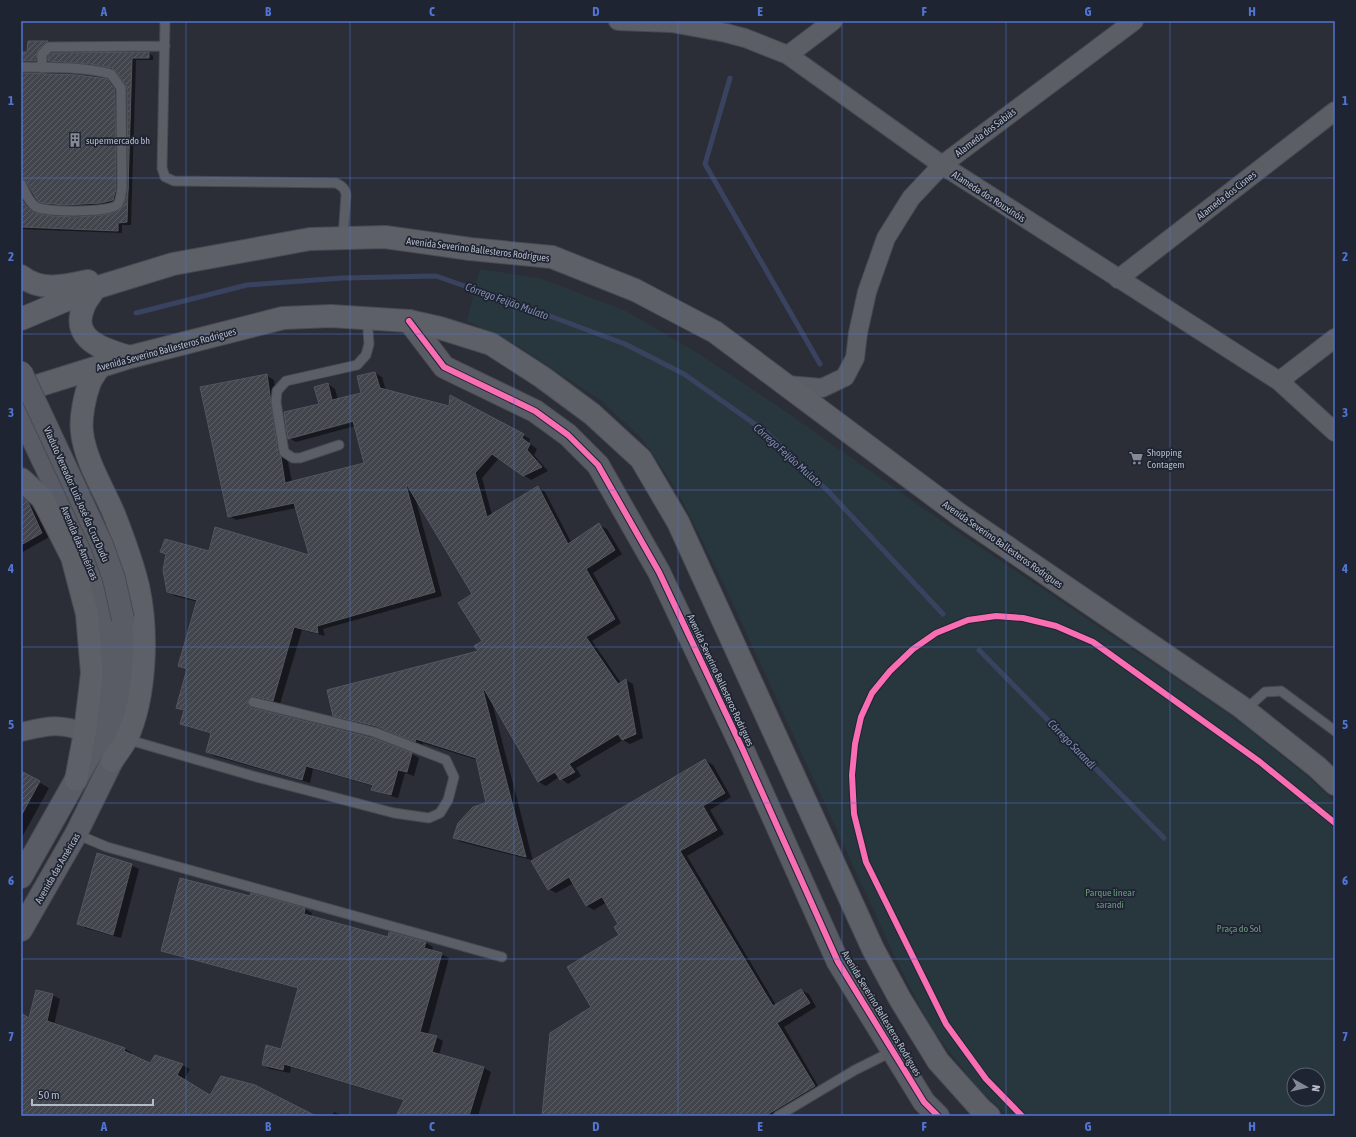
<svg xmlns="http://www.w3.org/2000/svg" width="1356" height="1137" viewBox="0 0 1356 1137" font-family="'Asap Condensed',sans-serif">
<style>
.park{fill:#28373d;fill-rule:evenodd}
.shadow{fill:#0007;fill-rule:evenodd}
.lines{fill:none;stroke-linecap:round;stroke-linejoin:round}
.stream{stroke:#394360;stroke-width:5}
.building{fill:url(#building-hatch);stroke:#53565f}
.lane-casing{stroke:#474a51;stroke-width:11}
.street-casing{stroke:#474a51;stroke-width:20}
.secondary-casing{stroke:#474a51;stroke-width:24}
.primary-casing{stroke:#484b54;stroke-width:24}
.lane{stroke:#5b5e65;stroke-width:9}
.street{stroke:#5b5e65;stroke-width:18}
.secondary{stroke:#595c64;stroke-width:22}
.primary{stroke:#5d6067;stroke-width:22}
.secondary-bridge-casing{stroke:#474a51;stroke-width:24;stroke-linecap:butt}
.secondary-bridge{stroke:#595c64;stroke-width:22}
.cycleway-casing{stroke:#1e2432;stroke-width:8}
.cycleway{stroke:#f96db3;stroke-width:6}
.grid{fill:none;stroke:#5274d2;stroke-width:1;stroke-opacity:0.55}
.labels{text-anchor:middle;stroke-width:3.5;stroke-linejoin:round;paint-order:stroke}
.street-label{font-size:10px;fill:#b5bac8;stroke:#1e2432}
.poi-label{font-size:10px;fill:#b5bac8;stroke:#1e2432;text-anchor:start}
.park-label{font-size:10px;fill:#6d987d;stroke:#1e2432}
.water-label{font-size:11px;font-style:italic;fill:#7e8caf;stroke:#1e2432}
.neatline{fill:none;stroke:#5274d2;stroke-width:1.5}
.grid-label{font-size:13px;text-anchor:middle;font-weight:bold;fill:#5274d2}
</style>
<defs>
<pattern id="building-hatch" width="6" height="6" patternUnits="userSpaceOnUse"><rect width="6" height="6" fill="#42454c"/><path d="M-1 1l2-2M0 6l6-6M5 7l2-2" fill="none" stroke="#5b5e64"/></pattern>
</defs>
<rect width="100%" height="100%" fill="#2b2e37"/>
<path class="park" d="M480 269 542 279 626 311 696 352 776 405 953 529 1233 717 1307 776 1335 802V1116H1008L976 1086 932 1029 897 961 722 580 677 490 643 440 602 401 513 343 467 321ZM1294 1075H1318V1099H1294Z"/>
<path class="shadow" d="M28 42H48L51 44 40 63 21 67V53H28Z
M149 53 153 56V60H136L131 225H122V233L21 229V192L26 203 35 214 64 218 91 217 113 214 120 211 126 204 129 188 128 88 117 70 95 66 54 64 49 61Z
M21 74 107 80 112 83 119 93 118 202 106 206 70 207 49 205 39 201 27 181H24L21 183Z
M375 373 382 377 386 391 523 435 530 439 529 443 537 449 534 455 548 471 531 480 499 458 482 478 492 515 538 487 545 492 571 542 599 525 607 529 622 554 593 573 621 623 592 641 621 683 626 680 633 684 643 738 630 744 623 740 576 768 581 776 568 784 559 777 546 786 539 782 492 702 533 861 705 760 713 765 731 797 710 810 724 834 687 856 776 1005 801 990 809 994 816 1007 784 1027 821 1091 779 1116H543L593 1008 621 936 620 924 607 902 594 910 587 906 574 883 556 893 549 889 532 860 461 842 454 837 487 804 477 760 423 743V745L384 730 341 719 334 715 480 652 483 641 474 595 415 497 442 596 323 629 325 636 302 630 280 704 254 705 255 710 372 739 412 754 419 758 414 776 405 773 398 798 380 793 373 789V786L313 769 310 783 214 756 207 752 212 734 188 727 181 723 184 711 177 707 188 671 179 666 198 602 175 596 168 591 167 555 161 552 310 557 296 508 236 520 229 516 266 375 274 380 285 458 288 462 292 482 365 463 355 426 296 442 289 438 320 405 328 384 335 389 338 400 363 393ZM358 419V421L294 438V436Z
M21 495 27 500 39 516 49 537 21 553Z
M21 772 49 788 21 839Z
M131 865 139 869 121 938 85 928 78 923Z
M250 897 305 909 312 913 311 917 389 938 426 943 433 947 432 951 441 954 449 958 428 1035 436 1037 443 1041 439 1055 484 1068 491 1072 478 1116H397L405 1101 291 1067 290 1073 270 1069 263 1065 281 1050 299 989 170 954 162 950Z
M52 995 60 999 54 1025 125 1049 132 1053 130 1055 150 1064 182 1065 190 1069 184 1080 211 1096 314 1116H21V1014L30 1019Z
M334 1112 343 1116H332Z"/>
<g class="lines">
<path class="stream" d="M730 78 705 164 820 364
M136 313 247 285 342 278 436 276 539 312 625 344 684 374 766 432 829 492 943 614
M979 650 1164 838"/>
</g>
<path class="building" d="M28 41H48L45 43 37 51 36 61H21V52H27Z
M149 52V58H132L127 222 118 223V231L21 227V198L26 206 34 213 52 216 77 217 103 215 114 213 123 207 127 196 128 188 127 88 126 85 116 71 112 68 90 64 48 61V56L52 53Z
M21 73 77 75 107 79 115 90 116 188 113 200 101 203 64 205 43 203 39 202 36 198 26 181 21 178Z
M375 372 380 388 449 406 450 395 524 434 522 438 530 444 527 450 542 467 523 476 492 454 475 473 487 517 538 486 568 544 599 523 615 550 586 569 615 619 586 637 618 684 626 679 636 734 622 740 618 734 569 764 575 772 560 780 555 772 538 782 484 689 483 690 526 857 453 838 458 823 473 807 486 803 476 758 416 739 415 742 376 726 333 716 327 690 478 651 474 646 482 641 458 603 472 594 407 485H406L435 592 317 626 318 633 294 627 273 701 254 696 249 698 247 701 249 706 252 708 372 738 412 753 407 772 398 770 391 795 371 790 373 785 306 766 302 780 206 752 211 733 180 724 184 710 176 708 187 669 178 666 197 600 167 592 163 570 166 554 160 552 165 539 209 551 215 527 309 555 294 503 228 517 200 387 267 374 278 453 281 457 285 483 364 463 353 421 288 439 284 412 319 404 314 387 328 383 332 400 361 393 357 376Z
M21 496 28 502 42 533 21 545Z
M705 759 725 793 703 806 717 830 680 851 773 1006 801 989 810 1003 777 1023 815 1086 765 1116H542L550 1033 591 1007 567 967 619 935 614 927 618 924 602 897 586 906 569 877 548 890 531 861Z
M21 771 40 781 21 816Z
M97 853 132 864 113 935 77 924Z
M180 878 250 896 251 893 305 908 304 914 388 937 389 932 426 942 424 948 442 953 420 1032 437 1036 432 1052 484 1067 469 1116H396L404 1100 284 1064 283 1070 262 1065 266 1045 281 1049 298 988 161 951Z
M36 990 53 994 47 1021 125 1048 124 1051 150 1063 155 1055 183 1064 177 1075 210 1095 221 1076 255 1085 316 1116H21V1013L29 1018Z"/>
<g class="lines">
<defs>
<path id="lane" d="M165 21 162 168 165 177 174 181 336 183C342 186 345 188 346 195L343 237
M21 67C51 68 82 66 111 74L121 88 122 188C121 193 121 201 117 205 108 213 47 212 36 207 28 202 25 191 21 184
M42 68V54L49 47 165 46
M339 445 300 458H293L284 452 276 402 277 391 286 381 357 365 366 355 369 344 367 318
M1245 710 1265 692 1281 691 1335 731
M126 739 253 776 394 813 429 818 440 813 448 800 454 777 446 760 374 732 253 702
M76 834 107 847 502 957
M778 1116 855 1070 893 1051"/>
<path id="street" d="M618 21 672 23 726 33 745 38 788 55 942 165 1279 381 1335 432
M788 55 833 21
M1118 279 1335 111
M1279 381 1335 338
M787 385 822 388 845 377 855 358 858 333 867 292 886 238 911 198 942 165 1134 21
M21 732C48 726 57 723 85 732"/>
<path id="secondary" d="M409 321 444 367 535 411 568 435 598 465 659 572 743 750 838 962 924 1102 938 1116
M21 414 77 532 92 567 101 596 106 623 108 653 106 686 99 727 91 753 21 877
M21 930 76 834 112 761 120 725 124 694 125 652 123 619"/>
<path id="primary" d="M21 276C41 292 65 286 88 281
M95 288C92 294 86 300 84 306 69 340 105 350 130 357
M21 319 95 288 173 264 310 239 385 237 470 249 552 257 635 290 715 332 960 515 1240 706 1317 767 1335 784
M100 366C97 371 93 376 90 382 85 395 80 418 82 432 85 460 103 488 114 514 123 537 132 561 138 586 148 631 146 696 127 738 123 746 117 753 112 761
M21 391 130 357 283 318 331 316 409 321 440 328 491 344 542 377 592 414 641 459 678 522 873 949 900 999 938 1061 981 1109 989 1116
M21 479 42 498 72 557 87 614 92 673 85 732 76 780"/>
</defs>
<use href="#lane" class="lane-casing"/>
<use href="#street" class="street-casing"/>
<use href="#secondary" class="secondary-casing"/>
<use href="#primary" class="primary-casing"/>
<use href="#lane" class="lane"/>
<use href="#street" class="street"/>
<use href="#secondary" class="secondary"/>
<use href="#primary" class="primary"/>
<defs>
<path id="secondary-bridge" d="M21 372 102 545 114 579 123 619"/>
</defs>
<use href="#secondary-bridge" class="secondary-bridge-casing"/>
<use href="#secondary-bridge" class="secondary-bridge"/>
<defs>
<path id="cycleway" d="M409 321 444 367 535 411 568 435 598 465 659 572 743 750 838 962 924 1102 938 1116
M1022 1116 986 1079 946 1024 866 862 854 814 852 775 855 744 861 717 872 693 890 671 913 649 936 633 968 620 996 616 1023 618 1056 626 1093 642 1260 762 1335 823"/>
</defs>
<use href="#cycleway" class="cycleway-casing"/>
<use href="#cycleway" class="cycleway"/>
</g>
<path class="grid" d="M186 21V1116M350 21V1116M514 21V1116M678 21V1116M842 21V1116M1006 21V1116M1170 21V1116M21 178H1335M21 334H1335M21 490H1335M21 647H1335M21 803H1335M21 959H1335"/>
<defs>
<symbol id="building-bare" viewBox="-9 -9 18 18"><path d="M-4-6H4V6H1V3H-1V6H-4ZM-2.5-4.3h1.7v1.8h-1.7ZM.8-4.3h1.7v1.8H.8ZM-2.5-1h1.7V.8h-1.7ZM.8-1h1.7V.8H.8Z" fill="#858995" stroke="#1e2432" stroke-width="2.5" paint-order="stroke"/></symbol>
<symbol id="supermarket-bare" viewBox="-9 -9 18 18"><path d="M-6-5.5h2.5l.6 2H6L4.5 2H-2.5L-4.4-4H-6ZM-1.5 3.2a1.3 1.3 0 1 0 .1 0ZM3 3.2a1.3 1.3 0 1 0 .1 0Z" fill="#858995" stroke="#1e2432" stroke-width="2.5" paint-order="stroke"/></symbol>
</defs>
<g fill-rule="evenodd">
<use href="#building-bare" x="65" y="130" width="20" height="20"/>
<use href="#supermarket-bare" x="1126" y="448" width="20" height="20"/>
</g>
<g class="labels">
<g class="street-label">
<text transform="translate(985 132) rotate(-37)" y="4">Alameda dos Sabiás</text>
<text transform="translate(1226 195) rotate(-38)" y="4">Alameda dos Cisnes</text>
<text transform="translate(989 196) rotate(33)" y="4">Alameda dos Rouxinóis</text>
<text transform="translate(478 249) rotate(7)" y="4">Avenida Severino Ballesteros Rodrigues</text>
<text transform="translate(166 349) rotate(-15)" y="4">Avenida Severino Ballesteros Rodrigues</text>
<text transform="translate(77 494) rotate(66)" y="4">Viaduto Vereador Luiz José da Cruz Dudu</text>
<text transform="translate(80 543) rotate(67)" y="4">Avenida das Américas</text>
<text transform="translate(1003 544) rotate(35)" y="4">Avenida Severino Ballesteros Rodrigues</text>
<text transform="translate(721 680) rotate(65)" y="4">Avenida Severino Ballesteros Rodrigues</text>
<text transform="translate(57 868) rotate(-60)" y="4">Avenida das Américas</text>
<text transform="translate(882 1013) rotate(59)" y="4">Avenida Severino Ballesteros Rodrigues</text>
</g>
<g class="poi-label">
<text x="86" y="144">supermercado bh</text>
<text x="1147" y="456">Shopping<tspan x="1147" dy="12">Contagem</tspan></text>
</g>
<g class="park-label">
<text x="1110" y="896">Parque linear<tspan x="1110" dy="12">sarandi</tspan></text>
<text x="1239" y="932">Praça do Sol</text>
</g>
<g class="water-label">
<text transform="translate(507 301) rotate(20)" y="4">Córrego Feijão Mulato</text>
<text transform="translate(788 455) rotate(42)" y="4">Córrego Feijão Mulato</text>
<text transform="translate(1072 744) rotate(46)" y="4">Córrego Sarandi</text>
</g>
</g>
<rect width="1356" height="1137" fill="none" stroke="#1e2432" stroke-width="44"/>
<g transform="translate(1306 1087) rotate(98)"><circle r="19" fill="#1e2432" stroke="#5a606e"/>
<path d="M0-3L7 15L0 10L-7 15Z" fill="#858995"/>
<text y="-6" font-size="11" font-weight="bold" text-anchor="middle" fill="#b5bac8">N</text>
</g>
<path d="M32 1099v6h121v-6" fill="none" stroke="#b5bac8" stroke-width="2"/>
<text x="38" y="1099" font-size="12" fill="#b5bac8" stroke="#1e2432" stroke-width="3" paint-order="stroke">50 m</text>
<rect x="22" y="22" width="1312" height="1093" class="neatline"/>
<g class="grid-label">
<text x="104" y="16">A</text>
<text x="268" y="16">B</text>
<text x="432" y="16">C</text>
<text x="596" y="16">D</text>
<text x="760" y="16">E</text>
<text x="924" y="16">F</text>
<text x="1088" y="16">G</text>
<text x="1252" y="16">H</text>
<text x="11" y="105">1</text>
<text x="1345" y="105">1</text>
<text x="11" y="261">2</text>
<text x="1345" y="261">2</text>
<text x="11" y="417">3</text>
<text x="1345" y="417">3</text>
<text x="11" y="573">4</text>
<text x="1345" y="573">4</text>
<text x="11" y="729">5</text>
<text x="1345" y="729">5</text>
<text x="11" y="885">6</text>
<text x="1345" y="885">6</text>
<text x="11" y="1041">7</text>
<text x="1345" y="1041">7</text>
<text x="104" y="1131">A</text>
<text x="268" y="1131">B</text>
<text x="432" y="1131">C</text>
<text x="596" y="1131">D</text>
<text x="760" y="1131">E</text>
<text x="924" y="1131">F</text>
<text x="1088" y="1131">G</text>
<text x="1252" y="1131">H</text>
</g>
</svg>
